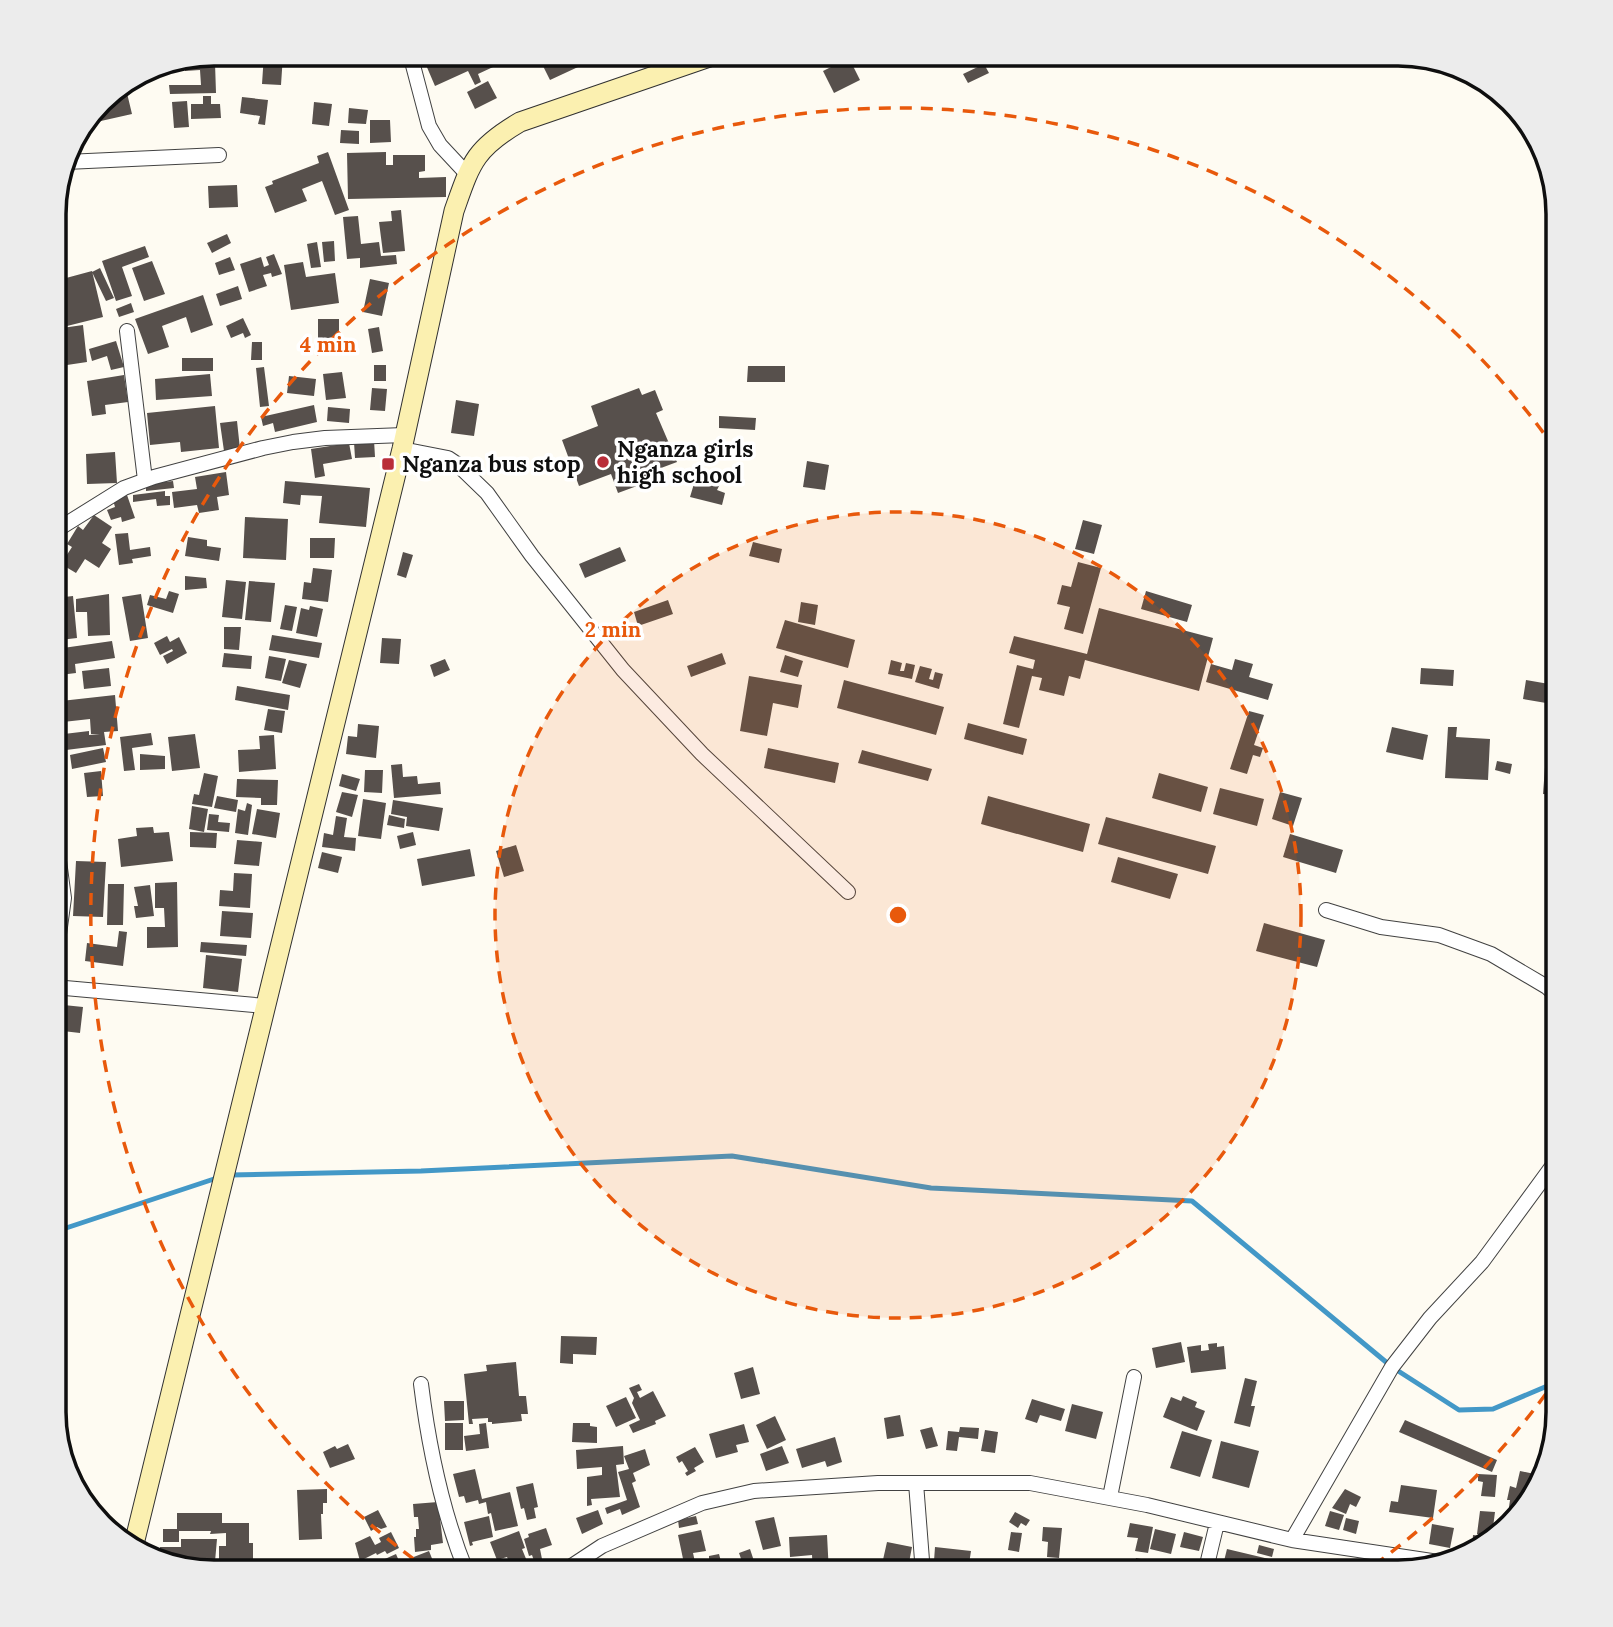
<svg xmlns="http://www.w3.org/2000/svg" width="1613" height="1627" viewBox="0 0 1613 1627" font-family="Lora,serif">
<style>
.lines{fill:none;stroke-linecap:round;stroke-linejoin:round}
.stream{stroke:#4398c7;stroke-width:5}
.building{fill:#57504c}
.minor-casing{stroke:#424242;stroke-width:16}
.secondary-casing{stroke:#313131;stroke-width:21}
.minor{stroke:#fff;stroke-width:14}
.secondary{stroke:#fbf0b0;stroke-width:19}
.ring{fill:none;stroke:#e8590c;stroke-width:3.5;stroke-dasharray:12 9}
.poi-dot{fill:#b92d39;stroke:#fff;stroke-width:2.5}
.labels{text-anchor:middle;stroke-width:7;stroke-linejoin:round;paint-order:stroke}
.poi-label{font-size:23px;font-weight:bold;fill:#0f0f0f;stroke:#fff;text-anchor:start}
.rim{fill:none;stroke:#0f0f0f;stroke-width:3.5}
.centre{fill:#e8590c;stroke:#fff;stroke-width:3.5}
.ring-label{font-size:21px;text-anchor:middle;font-weight:bold;fill:#e8590c;stroke:#fff;stroke-width:7;stroke-linejoin:round;paint-order:stroke}
</style>
<rect width="100%" height="100%" fill="#fefbf2"/>
<g class="lines">
<path class="stream" d="M230 1175 421 1171 732 1156 931 1188 1192 1201 1392 1367 1459 1410 1493 1409 1559 1381
M54 1232 217 1178"/>
</g>
<path class="building" d="M264 54 283 55 281 85 262 84Z
M432 54H503L506 61 478 74 481 82 475 85 468 71 435 86 423 58Z
M553 54H572L578 67 550 80 540 60Z
M207 56V64L215 63 216 93 170 94 169 85H201L200 70 185 71V60Z
M849 58 860 80 834 93 823 71Z
M984 64 989 73 968 83 963 74Z
M488 81 497 98 475 109 467 92Z
M126 89 132 114 92 123 91 117 109 94Z
M203 96H211V104H220L221 118 191 119V104H203Z
M242 97 268 100 265 125 258 124 260 116 240 113Z
M187 101 189 127 174 128 172 102Z
M314 102 332 104 329 126 312 124Z
M349 108 368 110 366 124 348 123Z
M370 120H390L391 142 370 143Z
M341 130 359 131V144L340 143Z
M328 152 349 210 335 215 322 181 302 189 307 201 275 213 265 187 273 184 272 181 319 163 317 156Z
M386 152V165H393V155H425V171L419 172V178L446 177V197L348 199 347 153Z
M237 185 238 207 209 208 208 186Z
M401 210 405 251 383 253 379 222 392 221 391 211Z
M358 216 361 244 379 242 381 256 396 255 397 264 360 268V258L347 259 343 217Z
M227 234 231 243 212 253 207 243Z
M334 241 335 261 324 262 322 242Z
M317 242 321 267 311 268 307 244Z
M145 246 149 257 122 267 132 296 116 301 102 261Z
M274 254 282 274 272 277 271 273 263 275 267 286 249 292 240 264 261 257 264 267 269 265 266 257Z
M230 257 235 270 219 275 215 263Z
M152 261 165 294 144 301 132 268Z
M303 262 306 277 335 273 339 303 291 310 284 265Z
M100 268 114 298 106 301 92 272Z
M92 271 103 317 55 329V281Z
M370 279 389 283 382 316 363 312Z
M238 286 242 299 220 306 216 294Z
M203 295 213 325 191 333 186 317 162 326 169 347 148 354 135 319Z
M131 303 134 312 119 317 116 309Z
M243 318 251 335 245 338 243 333 231 338 226 326Z
M318 319H339V340H328V349H318Z
M83 325 87 362 67 365 62 328Z
M379 327 383 351 372 353 368 329Z
M116 341 124 367 111 370 107 356 92 361 89 349Z
M252 342H262V360H251Z
M182 358H213V371H182Z
M374 365H386V381H374Z
M748 366H785V382H747Z
M264 367 269 406 260 407 256 368Z
M342 372 346 398 326 400 323 374Z
M210 374 212 396 156 400 155 379Z
M124 375 128 402 105 405 106 414 92 416 87 381Z
M289 376 316 379 314 396 287 393Z
M372 388 387 389 385 411 370 410Z
M639 388 642 395 655 390 663 410 656 413 677 462 661 468 664 476 618 493 611 474 579 486 562 440 598 426 591 406Z
M456 400 479 404 474 436 451 433Z
M314 405 317 422 275 432 273 423 263 426 261 417Z
M215 406 219 448 181 452 180 442 150 445 147 413Z
M328 407 350 409 349 423 327 421Z
M719 416 756 418 755 430 719 428Z
M237 421 240 449 224 451 220 423Z
M374 440 375 457 355 458 354 442Z
M349 443 352 459 323 464 325 476 315 478 311 449Z
M115 452 117 483 87 484 86 454Z
M807 461 829 465 825 490 803 487Z
M226 472 229 495 217 497 219 510 199 513 197 505 174 508 172 492 197 489 195 477Z
M696 477 720 484 717 490 725 493 722 505 690 497Z
M173 481 174 488 146 491V484Z
M285 481 370 488 366 527 319 523 322 496 301 495 300 505 283 503Z
M165 491V496H170V505L157 506 156 499 133 502V495Z
M127 495 135 518 122 522 121 517 111 520 107 510 115 507 113 500Z
M94 515 112 527 102 543 111 549 99 568 85 559 76 573 61 564 72 547 67 544 78 526 83 530Z
M245 517 288 519 286 560 243 558Z
M1083 520 1102 525 1094 554 1075 549Z
M128 533 130 550 150 547 151 556 132 559 133 563 119 565 115 534Z
M188 537 207 540V546L221 548 219 561 185 556Z
M310 538H335L334 558H310Z
M753 542 782 549 779 563 749 556Z
M620 547 626 561 585 578 579 564Z
M403 552 413 555 406 578 397 575Z
M1078 562 1101 568 1083 634 1064 629 1070 607 1057 604 1062 585 1071 587Z
M313 568 332 570 328 602 302 599 304 582 311 583Z
M185 576 206 578 207 588 185 590Z
M226 580 246 582 242 619 222 617Z
M249 581 275 583 271 622 245 620Z
M169 591 179 594 173 613 147 605 150 595 166 599Z
M1146 591 1192 605 1187 622 1141 609Z
M109 594 110 635 88 636 87 612H76V599Z
M141 594 148 638 130 641 122 597Z
M73 596 77 638 60 640 56 598Z
M668 600 673 614 638 626 634 612Z
M801 602 818 605 815 625 798 622Z
M285 605 297 607 292 631 280 629Z
M310 606 323 609 317 637 296 633 301 608 309 610Z
M1099 608 1213 638 1199 691 1085 660 1080 679 1069 676 1064 696 1039 690 1042 678 1032 676 1019 728 1003 724 1017 665 1033 669 1035 660 1009 653 1014 636 1087 654Z
M785 620 855 640 848 668 776 648Z
M224 627H241L239 650 224 649Z
M272 635 322 643 319 658 269 650Z
M167 636 170 642 179 637 187 653 167 664 163 656 173 651 172 649 160 655 154 643Z
M382 638 401 639 399 664 380 663Z
M112 641 115 658 75 664 76 673 60 675 56 649Z
M224 653 252 656 251 669 222 667Z
M722 653 726 664 691 677 687 666Z
M785 655 803 661 798 677 780 672Z
M269 656 286 659 281 681 265 678Z
M445 659 450 670 434 677 430 665Z
M1235 659 1253 664 1249 677 1273 684 1268 700 1206 682 1211 664 1232 670Z
M289 660 307 664 300 688 282 683Z
M891 660 902 663 900 671H904L906 663 915 665 912 679 888 674Z
M920 666 932 669 929 679 933 680 935 672 943 674 939 689 915 682Z
M109 668 111 686 84 689 82 671Z
M1421 668 1454 670 1453 686 1420 684Z
M1551 673 1558 675 1552 704 1523 699 1526 680 1549 684Z
M749 676 802 685 798 708 773 703 767 736 740 731Z
M844 680 944 707 936 735 837 708Z
M237 686 290 695 288 710 235 700Z
M115 695 118 731 104 732 106 745 66 750 64 734 89 731V735L100 734H91L90 719 63 722 61 701Z
M268 709 285 711 282 733 264 730Z
M1249 711 1264 715 1254 745 1263 748 1260 757 1253 755 1247 774 1230 769Z
M968 723 1027 739 1023 755 964 739Z
M358 724 379 726 376 758 346 754 348 736 357 737Z
M1392 727 1428 735 1423 760 1386 752Z
M1448 727H1457L1456 737 1490 739 1488 780 1445 778Z
M151 733 153 745 132 748 135 770 124 771 120 737Z
M195 734 200 768 172 771 168 737Z
M274 735 276 769 239 772 238 750 260 749 259 736Z
M103 748 106 762 72 769 70 755Z
M768 748 839 763 835 783 764 768Z
M862 750 932 769 928 781 858 763Z
M140 754 165 756V769L140 770Z
M1546 754 1559 755V795L1543 794Z
M1497 761 1512 764 1510 774 1495 770Z
M402 764 403 777 417 776 418 784 440 782 441 794 394 798 391 765Z
M365 770H383L382 793 364 792Z
M101 771 103 796 87 797 84 773Z
M204 773 218 776 212 807 192 804 194 794 199 795Z
M1159 773 1208 787 1201 812 1152 798Z
M342 774 360 779 356 791 339 786Z
M237 779 278 780 277 805H261V798L236 797Z
M1220 788 1264 799 1257 826 1213 814Z
M342 792 358 795 352 817 336 812Z
M1280 792 1302 798 1293 826 1272 819Z
M217 796 238 800 236 812 214 808Z
M988 796 1090 824 1083 852 981 824Z
M363 799 386 803 381 839 358 836Z
M393 800 443 808 439 831 406 826 407 817 391 814Z
M247 803 252 805 248 835 235 833 238 809 245 811Z
M192 806 208 809 204 832 189 829Z
M257 809 280 813 276 838 252 834Z
M209 814 219 815 218 822 230 823 229 832 207 830Z
M389 815 405 819 404 828 387 825Z
M336 816 347 818 344 837 356 838 355 851 322 847 324 833 333 835Z
M1106 817 1216 846 1208 874 1098 844Z
M153 827 154 833 169 832 173 861 121 867 118 839 137 836 136 828Z
M190 832 217 833 216 848 190 847Z
M413 832 416 845 400 849 397 836Z
M1290 834 1343 850 1336 873 1283 857Z
M237 840 262 842 259 866 234 864Z
M516 845 524 871 504 877 496 851Z
M470 849 475 876 422 886 417 859Z
M322 852 342 857 338 873 318 868Z
M1118 857 1178 874 1170 899 1111 882Z
M1549 858 1559 859V889L1547 888Z
M76 861 106 862 103 917 73 916Z
M234 873 252 874 250 908 219 906 220 890 233 891Z
M177 882 178 947 147 948V927H165L164 908H155V883Z
M108 884H124L123 925H107Z
M150 885 154 916 136 918 134 906H138L134 887Z
M222 911 253 913 251 938 220 936Z
M1264 923 1325 940 1317 967 1256 951Z
M119 931 127 932 123 966 85 961 87 943 117 947Z
M201 942 247 945 246 956 200 952Z
M206 955 242 959 238 992 203 988Z
M54 1004 83 1007 80 1033 54 1030Z
M561 1336 597 1337 596 1355 573 1354V1364L560 1363Z
M1181 1342 1185 1362 1156 1368 1152 1348Z
M1217 1343V1347L1224 1346 1226 1369 1191 1373 1187 1347 1201 1345V1351L1209 1350 1208 1344Z
M516 1362 519 1396H526L528 1414H521L522 1421 492 1424V1422H488V1418L472 1419 473 1424H469L464 1374 487 1371 486 1365Z
M753 1367 760 1394 741 1399 734 1373Z
M1245 1378 1257 1381 1251 1406H1255L1250 1427 1234 1423Z
M639 1384 642 1390 637 1392 640 1398 653 1391 666 1416 655 1421 656 1424 633 1433 629 1425 640 1420 632 1403 634 1398 629 1388Z
M1183 1396 1197 1402 1195 1407 1205 1411 1197 1431 1163 1417 1171 1397 1181 1401Z
M626 1397 636 1418 616 1427 606 1406Z
M1032 1399 1065 1409 1061 1421 1040 1415 1037 1423 1025 1419Z
M444 1401H464V1420L445 1421Z
M1072 1404 1103 1412 1096 1439 1065 1431Z
M900 1415 904 1436 887 1439 884 1418Z
M775 1416 786 1440 767 1449 756 1425Z
M1405 1420 1497 1460 1492 1472 1399 1432Z
M445 1423H463V1450H445Z
M486 1423 489 1448 466 1451 464 1436 480 1434 479 1424Z
M573 1423H590V1426L597 1427V1443L572 1442Z
M744 1424 749 1442 736 1445 738 1452 716 1458 709 1434Z
M932 1427 938 1446 926 1449 920 1430Z
M960 1427 979 1428 978 1439 959 1437 957 1451 946 1450 948 1431 959 1432Z
M985 1430 998 1432 995 1453 981 1451Z
M1182 1431 1212 1440 1200 1477 1170 1468Z
M835 1437 842 1462 827 1467 825 1461 802 1468 796 1449Z
M1221 1441 1259 1451 1249 1488 1212 1478Z
M348 1444 355 1459 330 1468 323 1452 335 1446 337 1449Z
M623 1446 624 1464 616 1465 620 1497 591 1499 592 1505 587 1506V1477L602 1475V1467L577 1469 576 1450Z
M782 1446 789 1463 766 1471 760 1454Z
M695 1447 704 1462 694 1468 696 1471 687 1476 685 1473 688 1471 682 1461 679 1463 676 1457Z
M645 1449 650 1465 633 1473 636 1481 632 1483 640 1507 622 1515 620 1509 607 1514 605 1508 627 1500 618 1472 629 1469 624 1456Z
M475 1469 482 1499 510 1492 518 1526 495 1531 491 1513 488 1514 486 1502 479 1504 478 1500 466 1503 464 1496 459 1497 453 1474Z
M1520 1471 1544 1476 1542 1483 1504 1532 1508 1519 1513 1520 1515 1508 1509 1507 1510 1500H1507L1510 1486 1516 1488Z
M1478 1474 1497 1475 1495 1497 1481 1496 1483 1482 1478 1481Z
M533 1483 538 1507 534 1508 536 1518 527 1520 524 1508 521 1509 516 1487Z
M1401 1485 1437 1490 1433 1518 1389 1512 1391 1501 1398 1502Z
M327 1489V1503H323V1514H321L322 1539 299 1540 297 1490Z
M1345 1489 1361 1497 1356 1507 1350 1504 1346 1514 1332 1508Z
M438 1502 443 1543 431 1545V1550L415 1552 414 1537H416V1529H419L418 1517H414L413 1504Z
M378 1510 387 1527 381 1529 377 1527 371 1531 364 1517Z
M598 1510 603 1524 582 1534 576 1518Z
M1330 1511 1344 1515 1339 1530 1325 1526Z
M1480 1511 1495 1512 1492 1535 1477 1534Z
M1015 1512 1030 1520 1026 1526 1021 1523 1018 1528 1009 1522Z
M177 1513H222V1523H249V1543H253V1562H234V1568H219V1546H226V1533L210 1534 211 1531H179V1542H163V1529H177Z
M489 1516 493 1537 472 1542 473 1545 470 1546 464 1522Z
M696 1516 698 1524 679 1528 678 1520Z
M774 1517 781 1546 763 1550 755 1521Z
M1346 1518 1359 1521 1356 1534 1343 1530Z
M1130 1523 1153 1527 1148 1553 1135 1551 1138 1538 1127 1537Z
M1432 1524 1454 1528 1450 1548 1429 1544Z
M1043 1527 1062 1528 1059 1558 1047 1557 1048 1542 1042 1541Z
M546 1528 552 1545 540 1549 542 1559 534 1561 532 1555 529 1556 524 1539 529 1537 528 1534Z
M1155 1529 1176 1534 1171 1554 1150 1549Z
M701 1530 706 1551 693 1553 695 1562 709 1559V1556L719 1554 723 1569 739 1565 741 1573H686L678 1535Z
M519 1531 525 1548 522 1549 529 1566 513 1572 507 1557 497 1560 490 1542Z
M391 1532 399 1548 387 1554 385 1551 377 1555 376 1553 360 1561 355 1543 370 1536 375 1545 381 1542 379 1538Z
M1011 1532 1022 1533 1019 1552 1008 1550Z
M1184 1532 1203 1537 1199 1551 1180 1547Z
M827 1535 829 1573H813L812 1555 790 1557 789 1537Z
M1473 1535 1491 1537 1490 1542 1475 1551H1472Z
M181 1539H217L214 1573 160 1560V1547H181Z
M887 1542 912 1547 907 1573H880Z
M1259 1545 1274 1549 1272 1557 1257 1553Z
M935 1547 971 1551 969 1564 934 1561Z
M750 1549 758 1573H746L739 1553Z
M1227 1549 1269 1559 1266 1573H1221Z
M429 1551 433 1561 429 1562 433 1573H412L406 1560Z
M396 1554 402 1568 398 1570 399 1573H370L367 1567Z
M1136 1558 1146 1560 1143 1573 1132 1571Z
M992 1560 1024 1563 1023 1573H991Z
M1165 1561 1200 1570 1199 1573H1162Z
M1050 1563 1065 1564V1569L1071 1570V1573H1049Z"/>
<g class="lines">
<defs>
<path id="minor" d="M410 54 429 126 440 145 467 174
M66 162 219 155
M127 331 145 480
M402 449 448 458 457 464 487 493 532 556 623 670 702 754 848 892
M55 531 124 488 154 477 263 448 293 442 325 438 404 435
M1326 910 1381 927 1439 935 1491 954 1547 987 1559 998
M54 970 64 898 54 824
M54 987 266 1006
M421 1384C429 1449 442 1512 467 1573
M916 1483 923 1573
M1110 1497 1134 1377
M1292 1540 1392 1367 1430 1318 1482 1262 1559 1157
M561 1573 602 1546 702 1503 754 1491 878 1483H1030L1147 1505 1292 1540 1445 1563
M1205 1573 1217 1523"/>
<path id="secondary" d="M133 1548 402 449 454 211C471 163 474 149 520 122L718 54"/>
</defs>
<use href="#minor" class="minor-casing"/>
<use href="#secondary" class="secondary-casing"/>
<use href="#minor" class="minor"/>
<use href="#secondary" class="secondary"/>
</g>
<circle cx="898" cy="915" r="403" fill="#e8590c" fill-opacity=".12"/>
<g class="ring">
<circle cx="898" cy="915" r="403"/>
<path d="M1558 1377A806 806 0 0 1 1366 1571M430 1571A806 806 0 1 1 1558 453"/>
</g>
<g class="poi-dot">
<circle cx="603" cy="462" r="7"/>
<rect x="381" y="457" width="14" height="14" rx="3.5"/>
</g>
<g class="labels">
<g class="poi-label">
<text x="617" y="457">Nganza girls<tspan x="617" dy="26">high school</tspan></text>
<text x="402" y="472">Nganza bus stop</text>
</g>
</g>
<path d="M0 0H1613V1627H0ZM214 66H1398A148 148 0 0 1 1546 214V1412A148 148 0 0 1 1398 1560H214A148 148 0 0 1 66 1412V214A148 148 0 0 1 214 66Z" fill="#ececec" fill-rule="evenodd"/>
<path class="rim" d="M214 66H1398A148 148 0 0 1 1546 214V1412A148 148 0 0 1 1398 1560H214A148 148 0 0 1 66 1412V214A148 148 0 0 1 214 66Z"/>
<circle cx="898" cy="915" r="10" class="centre"/>
<g class="ring-label">
<text x="328" y="352">4 min</text>
<text x="613" y="637">2 min</text>
</g>
</svg>
